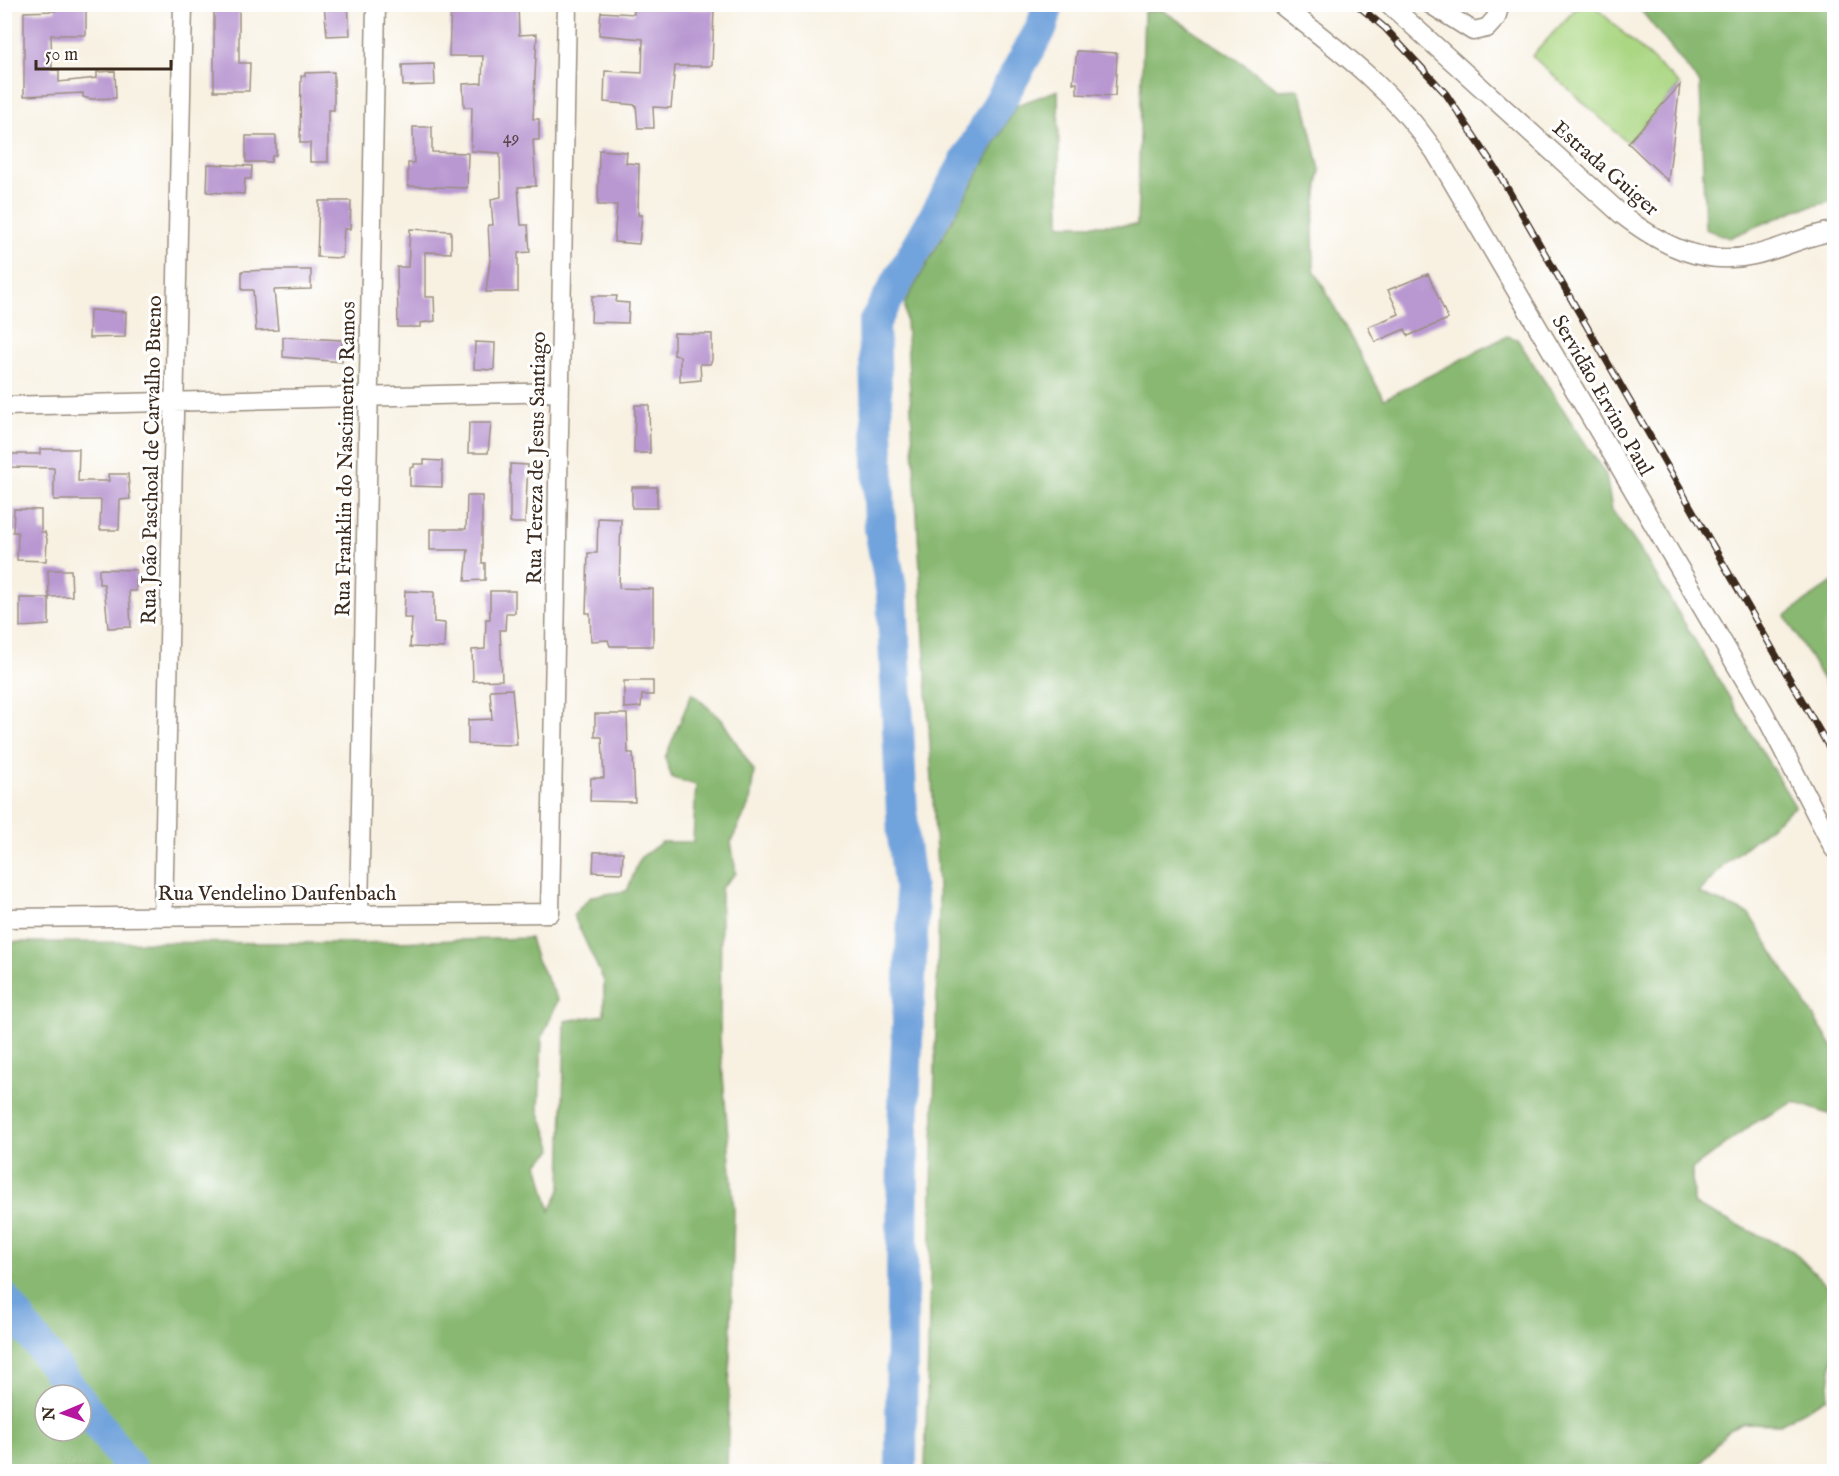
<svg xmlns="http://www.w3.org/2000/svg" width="1839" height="1476" viewBox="0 0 1839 1476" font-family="'IM FELL English',serif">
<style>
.green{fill:#abd783;stroke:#738050;stroke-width:1.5}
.forest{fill:#88b871;stroke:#627148;stroke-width:1.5;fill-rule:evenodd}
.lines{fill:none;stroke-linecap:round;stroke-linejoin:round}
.river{stroke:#71a3dc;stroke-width:32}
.building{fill:#b998d1}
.minor-casing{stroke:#9a8e80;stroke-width:21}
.minor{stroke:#fff;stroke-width:18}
.rail-casing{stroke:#3b2a1e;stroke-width:7}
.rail{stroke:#fff;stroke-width:4.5;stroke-dasharray:14;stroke-linecap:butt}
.labels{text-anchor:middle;stroke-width:6;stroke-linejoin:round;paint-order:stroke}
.number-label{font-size:18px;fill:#5a464b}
.street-label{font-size:21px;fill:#3b2a1e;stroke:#fff}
</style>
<rect width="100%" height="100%" fill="#fff"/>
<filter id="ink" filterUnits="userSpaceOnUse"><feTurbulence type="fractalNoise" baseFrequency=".0167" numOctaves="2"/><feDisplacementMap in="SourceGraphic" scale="12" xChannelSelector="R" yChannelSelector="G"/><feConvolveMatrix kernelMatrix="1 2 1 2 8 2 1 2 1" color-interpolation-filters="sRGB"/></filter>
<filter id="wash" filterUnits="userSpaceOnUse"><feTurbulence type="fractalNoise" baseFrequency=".008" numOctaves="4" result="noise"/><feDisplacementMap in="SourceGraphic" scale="24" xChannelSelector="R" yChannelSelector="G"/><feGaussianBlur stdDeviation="1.35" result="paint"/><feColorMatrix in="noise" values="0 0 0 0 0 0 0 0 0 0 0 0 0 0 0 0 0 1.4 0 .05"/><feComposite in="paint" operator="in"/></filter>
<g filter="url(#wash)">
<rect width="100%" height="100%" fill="#f8f1e2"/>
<path class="green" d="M1579 5H1593L1680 85 1628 143 1532 56Z"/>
<path class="forest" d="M1632 5H1834V201L1796 210 1729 238 1705 229 1700 84 1639 8Z
M1162 10 1250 68 1278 90 1298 89 1305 105 1320 170 1313 227 1314 269 1384 399 1507 336 1517 339 1606 475 1612 510 1639 548 1795 806 1725 864 1699 893 1749 914 1834 1049V1116L1794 1102 1757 1121 1692 1169 1693 1204 1793 1251 1834 1293V1352L1827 1398 1780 1424 1744 1423 1727 1431 1695 1471H925L939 905 905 303 1017 105 1058 90 1060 225H1137L1144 12Z
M1834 581V698L1785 616Z
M692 693 722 720 754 771 750 802 731 842 736 873 721 888 720 1040 734 1209 727 1471H5V942L359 943 530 938 536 958 558 1000 542 1038 539 1110 553 1150 538 1163 550 1211 561 1188 565 1021 604 1015V981L573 915 592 896 627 891 640 858 662 842H693L696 785 672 778 665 758ZM45 1395H81V1431H45Z"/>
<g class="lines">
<path class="river" d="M4 1298 76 1395
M81 1401 133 1472
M901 1472 903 1129 913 913 903 837 892 594 880 529 874 323 1042 27 1048 4"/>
</g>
<g id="blocks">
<path class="building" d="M55 4H86V35H51L52 70H59V82L97 78V72L115 71 116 98 90 99 83 97V93L24 96V12L55 11Z
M214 4H239V63H250L249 91H214Z
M324 4H348L350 35 327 36Z
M451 4H518L519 35 537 34 533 119H539V140H533L536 186 518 187 521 225H528L530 252 518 253V292H486L490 259 488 225H493L491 199 501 197 500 153 471 151 472 107H464L463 84 482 83 483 56H449Z
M634 4H670V9H714L712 66H675L671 108 653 107 654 128H638L636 105 604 102 605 71 642 73 643 39 599 35 601 12 634 14Z
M1077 51 1117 53 1115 96 1077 94V83H1073Z
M434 64 435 85 403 86 402 65Z
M334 72V110H328V162H310V143H300L301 76H305V73Z
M1680 85 1668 181 1628 143Z
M413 127H432V152L468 153 467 188 408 186V163H414Z
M246 136H276V155L272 156 271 162H246Z
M599 150 627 152 626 163 639 164 638 215H642L639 244 614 242 617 205H598Z
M208 164 252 166 251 179H245L244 194 207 192Z
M319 201H351L350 229H344L342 258 317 257Z
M410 229 451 231V253L425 252V297H434L435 321 420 323V327H398L397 267H408Z
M278 270H311V289L274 290 278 330 256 331 253 290H242V271Z
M1428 274 1448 319 1408 336 1405 329 1375 342 1368 327 1399 314 1388 290Z
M592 296H617L616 302 629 303 628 323 591 322Z
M90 310 126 312 125 337 89 338Z
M674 333 712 334V360L710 364H700L701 380 680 382V356L674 355Z
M283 337 342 340V362L283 357Z
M475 342 495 343 494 370 474 369Z
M635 405H649L650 453H634Z
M469 423H491L488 453H468Z
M40 449H79L78 481H109L108 474H128L130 499 120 500 119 530H100L101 500H54V468L7 467V454H40Z
M424 460 442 461V487L410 486V468L414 467V464H424Z
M510 464 528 465 525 523H510Z
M632 487H657V508H632Z
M467 496H482V563H485V580L465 581 468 550H430V529H466Z
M14 509 41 510V532H45L47 539 46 561 17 560 18 532H13Z
M598 518 621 519 619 588 653 589V646H610L608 640 591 641 590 613H586L588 553H597Z
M99 569 136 570V591H129L131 627 108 628 104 584H99Z
M48 570H71L72 596 49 597Z
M405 591 434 592V622L445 623 444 648 410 647 412 618H404Z
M490 591H515V613H506L505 630H500L502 680 473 681 472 650 485 649 486 619H490Z
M20 598H49V625L20 627Z
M624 681H653V695H642L641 707 624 708Z
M512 689 517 745 468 744V720L492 719 490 690Z
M595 714H627L628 753H633L635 802 590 801 591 778H604L602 737H595Z
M594 852H623L622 873 593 872Z"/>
</g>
</g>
<g filter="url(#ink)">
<use href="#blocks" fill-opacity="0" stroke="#9a8e80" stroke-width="1.5"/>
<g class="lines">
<defs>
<path id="minor" d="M1280 4C1338 49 1394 91 1435 152L1763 711 1834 849
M1389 4 1621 214C1661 245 1703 267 1754 255 1781 249 1807 235 1834 231
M1430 4 1473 31 1487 28 1496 18 1500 4
M4 406 559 392
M359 915 376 4
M163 917 183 4
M4 918 550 913 567 4"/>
</defs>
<use href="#minor" class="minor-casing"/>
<use href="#minor" class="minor"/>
<defs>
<path id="rail" d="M1356 4 1385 28 1446 94 1498 172 1834 756"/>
</defs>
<use href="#rail" class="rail-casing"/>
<use href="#rail" class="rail"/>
</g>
</g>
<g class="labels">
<g class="number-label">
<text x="511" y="143">49</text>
</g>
<g class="street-label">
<text transform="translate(1606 168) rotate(41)" y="7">Estrada Guiger</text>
<text transform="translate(1603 395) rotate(60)" y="7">Servidão Ervino Paul</text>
<text transform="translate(536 458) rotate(-89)" y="7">Rua Tereza de Jesus Santiago</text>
<text transform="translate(345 459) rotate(-89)" y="7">Rua Franklin do Nascimento Ramos</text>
<text transform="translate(151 460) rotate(-89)" y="7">Rua João Paschoal de Carvalho Bueno</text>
<text x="277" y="900">Rua Vendelino Daufenbach</text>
</g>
</g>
<rect width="1839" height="1476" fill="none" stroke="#fff" stroke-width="24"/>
<g transform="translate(63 1413) rotate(268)"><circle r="28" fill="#ffffff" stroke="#b1aaa5" stroke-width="1.5"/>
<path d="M0-4.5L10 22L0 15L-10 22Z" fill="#b5179e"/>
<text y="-9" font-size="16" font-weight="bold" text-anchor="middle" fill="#3b2a1e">N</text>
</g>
<path d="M36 60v9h135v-9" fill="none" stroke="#3b2a1e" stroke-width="3"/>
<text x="45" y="60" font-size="18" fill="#3b2a1e" stroke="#ffffff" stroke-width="4.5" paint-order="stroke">50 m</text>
</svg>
